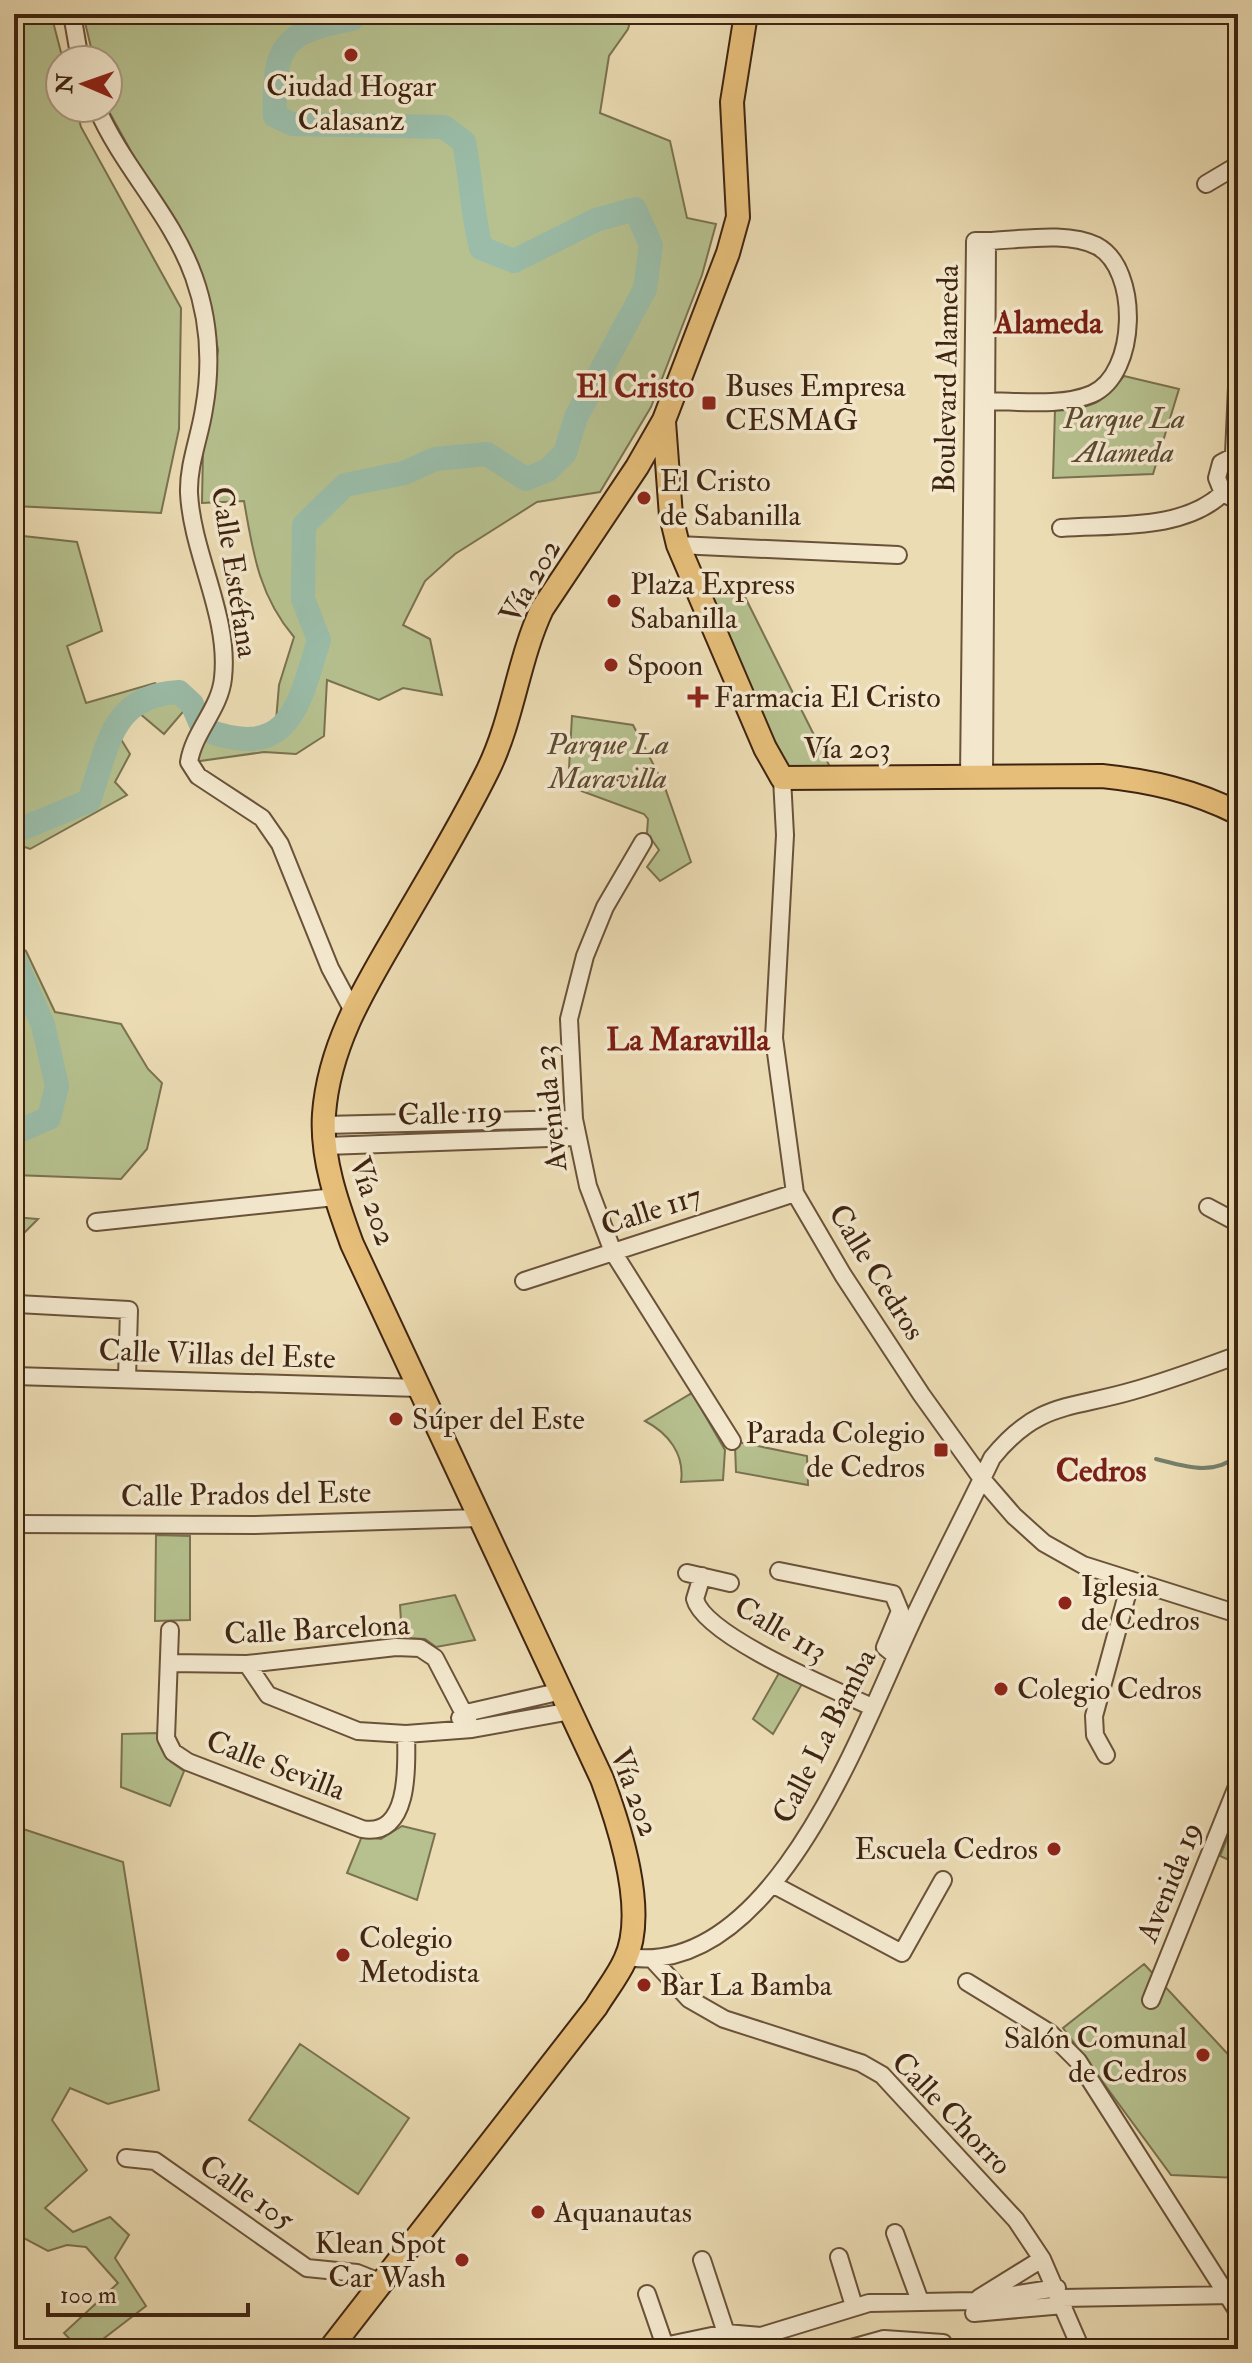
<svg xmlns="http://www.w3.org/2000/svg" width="1252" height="2363" viewBox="0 0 1252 2363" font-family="'IM FELL Double Pica',serif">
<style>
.green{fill:#b6c18f;stroke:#7a7250;stroke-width:2}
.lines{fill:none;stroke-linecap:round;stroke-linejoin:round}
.stream{stroke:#767f6b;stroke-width:4}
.river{stroke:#9abca8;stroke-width:24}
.minor-casing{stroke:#6a5239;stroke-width:20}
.major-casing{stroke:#3f2410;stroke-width:26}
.minor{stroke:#f3e8ce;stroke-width:16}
.major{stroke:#e6be7a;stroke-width:22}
.poi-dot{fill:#8f2418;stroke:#f3e8ce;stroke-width:3}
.labels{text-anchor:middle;stroke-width:7;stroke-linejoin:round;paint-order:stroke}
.poi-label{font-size:30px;fill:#3f2410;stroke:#f3e8ce;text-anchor:start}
.street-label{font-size:30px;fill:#3f2410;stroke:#f3e8ce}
.park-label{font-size:30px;font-style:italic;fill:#5d4b30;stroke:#f3e8ce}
.neighbourhood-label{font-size:32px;font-weight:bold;fill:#7a1f14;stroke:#f3e8ce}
</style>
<rect width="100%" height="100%" fill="#ecdcb4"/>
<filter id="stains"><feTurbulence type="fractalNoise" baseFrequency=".0025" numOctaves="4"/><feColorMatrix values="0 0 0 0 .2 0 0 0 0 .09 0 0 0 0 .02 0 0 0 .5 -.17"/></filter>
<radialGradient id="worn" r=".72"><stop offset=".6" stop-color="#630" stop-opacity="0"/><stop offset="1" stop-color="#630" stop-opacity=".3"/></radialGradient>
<path class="green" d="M14 14H51L63 60H60V108H76L81 127 181 308 179 429 161 513 14 506Z
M83 14H632L628 29 609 56 600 113 670 141 687 218 716 224 702 275 651 407 600 492 537 502 455 554 425 581 403 625 430 639 442 695 403 688 379 700 327 680 324 736 296 754 264 752 193 762 198 738 275 733 279 685 294 637C259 596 253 553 244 501L202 503 203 449 218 350 206 287 107 108 108 60H94Z
M1124 376 1179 389 1153 474 1053 478 1055 409C1092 409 1100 405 1124 376Z
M14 535 77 542 102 631 67 646 86 703 155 683 188 706 164 734 139 713 119 736 130 754 115 782 127 795 30 849 14 843Z
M738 583 831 769 789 770 781 761 711 593Z
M572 716 633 725 664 785 691 862 660 881 647 867 659 850 647 833 648 819 644 814 568 786Z
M14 943 26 951 55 1012 121 1024 148 1069 162 1083 147 1149 121 1179 14 1175Z
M14 1217 38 1219 14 1243Z
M692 1393 725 1450 723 1480 681 1482C685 1454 668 1433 645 1421Z
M738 1442 807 1456 808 1485 736 1472 735 1445Z
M156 1535 190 1536V1620L155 1621Z
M455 1595 475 1640 436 1647 425 1639 402 1638 400 1605Z
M779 1673 802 1684 773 1734 753 1719Z
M158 1733 170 1761 184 1771 170 1806 121 1787 122 1734Z
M14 1826 123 1862 159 2090 108 2104 70 2088 52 2120 87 2170 45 2208 73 2232 110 2217 129 2235 115 2258 146 2306 90 2349H79L64 2333 118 2283 86 2247 67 2245 48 2251 14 2233Z
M402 1826 435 1834 417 1900 347 1873 362 1836 381 1839Z
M1229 1834 1238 1838V1864L1220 1856Z
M1144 1964 1238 2065V2178L1171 2175 1063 2028Z
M300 2044 409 2118 358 2194 249 2120Z"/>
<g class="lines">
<path class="stream" d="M1156 1459C1184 1466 1213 1477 1238 1455"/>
<path class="river" d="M14 825 21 829 89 801C109 745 110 696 179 692L192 704 203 729C289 762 298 708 319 640L303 599 304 525 345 485 404 473 435 459 487 454 526 479 548 470 565 453 576 417 645 289 651 245 635 209 596 220 514 261 481 248C472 213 471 178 464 142L444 127 292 124 275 116C273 45 283 32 352 19L355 14
M14 958 43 1025 57 1086 49 1118 14 1133"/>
<defs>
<path id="minor" d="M72 14 80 60
M97 108C123 168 172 215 194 277 209 319 212 364 204 409 200 436 188 465 189 493 192 554 230 616 223 678 220 709 194 731 189 762L198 776 262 818 280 844 330 968 352 1009
M1206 184 1238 165
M976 401C1012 400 1059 408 1092 394 1138 374 1140 269 1097 246 1067 231 1020 240 987 241
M1234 454 1238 365
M1238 454 1221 463 1217 478 1223 493 1238 501
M1061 528C1114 524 1183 531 1223 493
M678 545 898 555
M969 777 975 241H987L984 777
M782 778 785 835 774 1038 795 1193 843 1275 921 1394 982 1479 1014 1516 1044 1543 1083 1565 1238 1614
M643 842 605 907 585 956 569 1019 574 1119 588 1186 613 1252 732 1441
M324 1125 574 1119
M326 1146 576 1137
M1208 1207 1238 1223
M96 1222 335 1197
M524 1281 795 1193
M17 1304 129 1310 127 1378
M14 1376 419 1388
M14 1524 255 1525 479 1518
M779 1571 893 1594 900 1611 885 1647 896 1656
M687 1573 730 1583
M702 1576 695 1599C704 1636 835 1690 872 1707
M170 1630 166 1738 173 1752 188 1762 362 1829C410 1838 407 1766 406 1734
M169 1663 247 1664 396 1647 420 1648 435 1658 472 1729
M247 1664 268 1695 358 1731 406 1734 472 1729 571 1711
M460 1718 466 1713 562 1691
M1106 1755 1095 1735 1094 1716 1131 1580
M774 1885 902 1953 943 1880
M627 1957C772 1979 860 1733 909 1628 935 1571 965 1515 992 1458 1037 1402 1070 1409 1132 1391 1168 1381 1203 1368 1238 1355
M654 1961 689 1999 724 2019 861 2063 882 2075 1016 2220 1042 2259 1081 2349
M967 1982 1050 2033 1078 2061 1238 2312
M1151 2000 1238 1784
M126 2158 155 2161 307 2268 357 2273 382 2283
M895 2233 920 2301
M839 2257 854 2306
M702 2260 726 2333
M647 2294 665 2346
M979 2298 1042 2259
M1062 2298 1232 2295
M974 2313 1064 2305
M650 2349 726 2333 761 2336 869 2303 974 2301 1057 2288
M848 2349 884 2339 943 2343 946 2349"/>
<path id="major" d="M664 422 671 516 678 545 765 748 782 778 1102 776C1151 781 1194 791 1238 813
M330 2349 596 2007C605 1992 618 1976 625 1960 648 1912 619 1825 602 1779L352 1244C337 1203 321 1158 324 1114 329 1045 365 987 399 929 429 877 461 825 488 770 513 719 518 660 542 609L637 467 664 420 728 253 738 217 732 102 746 14"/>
</defs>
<use href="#minor" class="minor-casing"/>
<use href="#major" class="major-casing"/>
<use href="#minor" class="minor"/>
<use href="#major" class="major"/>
</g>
<g class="poi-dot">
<circle cx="351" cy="55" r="8"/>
<rect x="701" y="395" width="16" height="16" rx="4"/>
<circle cx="644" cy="498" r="8"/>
<circle cx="614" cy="601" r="8"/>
<circle cx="611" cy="665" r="8"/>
<path d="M694 685h8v8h8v8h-8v8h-8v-8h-8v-8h8z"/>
<circle cx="396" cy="1419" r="8"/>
<rect x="933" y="1442" width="16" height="16" rx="4"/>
<circle cx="1065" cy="1603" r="8"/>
<circle cx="1001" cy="1689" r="8"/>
<circle cx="1054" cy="1849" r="8"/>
<circle cx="343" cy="1955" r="8"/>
<circle cx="644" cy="1985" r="8"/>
<circle cx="1203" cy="2055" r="8"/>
<circle cx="538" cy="2212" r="8"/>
<circle cx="462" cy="2260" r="8"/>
</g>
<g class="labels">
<g class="poi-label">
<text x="351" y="96" text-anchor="middle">Ciudad Hogar<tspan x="351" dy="34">Calasanz</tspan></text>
<text x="725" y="396">Buses Empresa<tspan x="725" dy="34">CESMAG</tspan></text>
<text x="660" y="491">El Cristo<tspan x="660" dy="34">de Sabanilla</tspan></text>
<text x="630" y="594">Plaza Express<tspan x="630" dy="34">Sabanilla</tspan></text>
<text x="627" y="675">Spoon</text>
<text x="714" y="707">Farmacia El Cristo</text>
<text x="412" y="1429">Súper del Este</text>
<text x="925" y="1443" text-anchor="end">Parada Colegio<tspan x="925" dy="34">de Cedros</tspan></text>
<text x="1081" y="1596">Iglesia<tspan x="1081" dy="34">de Cedros</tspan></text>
<text x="1017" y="1699">Colegio Cedros</text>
<text x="1038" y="1859" text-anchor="end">Escuela Cedros</text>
<text x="359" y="1948">Colegio<tspan x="359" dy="34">Metodista</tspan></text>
<text x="660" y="1995">Bar La Bamba</text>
<text x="1187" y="2048" text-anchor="end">Salón Comunal<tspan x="1187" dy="34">de Cedros</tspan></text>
<text x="554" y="2222">Aquanautas</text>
<text x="446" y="2253" text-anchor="end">Klean Spot<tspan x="446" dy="34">Car Wash</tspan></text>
</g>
<g class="street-label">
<text transform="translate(946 379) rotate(-89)" y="10">Boulevard Alameda</text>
<text transform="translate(235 572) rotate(81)" y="10">Calle Estéfana</text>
<text transform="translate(530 581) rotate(-60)" y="10">Vía 202</text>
<text x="847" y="758">Vía 203</text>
<text transform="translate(550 1108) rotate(-96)" y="10">Avenida 23</text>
<text transform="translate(450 1113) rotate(-2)" y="10">Calle 119</text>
<text transform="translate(373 1201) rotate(72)" y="10">Vía 202</text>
<text transform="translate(651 1210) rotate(-18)" y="10">Calle 117</text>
<text transform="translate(877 1272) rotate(58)" y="10">Calle Cedros</text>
<text transform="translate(217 1354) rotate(2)" y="10">Calle Villas del Este</text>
<text transform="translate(246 1494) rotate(-1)" y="10">Calle Prados del Este</text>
<text transform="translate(317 1629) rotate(-3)" y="10">Calle Barcelona</text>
<text transform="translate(781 1629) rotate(30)" y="10">Calle 113</text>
<text transform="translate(824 1736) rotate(-63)" y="10">Calle La Bamba</text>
<text transform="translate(276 1765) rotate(21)" y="10">Calle Sevilla</text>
<text transform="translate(635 1792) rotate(70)" y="10">Vía 202</text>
<text transform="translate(1169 1882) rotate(-68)" y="10">Avenida 19</text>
<text transform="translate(952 2113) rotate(46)" y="10">Calle Chorro</text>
<text transform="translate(247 2192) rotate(35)" y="10">Calle 105</text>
</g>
<g class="park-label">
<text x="1124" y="428">Parque La<tspan x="1124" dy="34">Alameda</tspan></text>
<text x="608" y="754">Parque La<tspan x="608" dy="34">Maravilla</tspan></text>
</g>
<g class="neighbourhood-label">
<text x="1048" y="333">Alameda</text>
<text x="635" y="397">El Cristo</text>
<text x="688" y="1050">La Maravilla</text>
<text x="1101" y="1481">Cedros</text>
</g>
</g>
<rect width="1252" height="2363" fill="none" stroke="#ecdcb4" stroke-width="48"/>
<rect x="16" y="16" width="1220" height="2331" fill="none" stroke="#3f2410" stroke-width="4"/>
<rect x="24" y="24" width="1204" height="2315" fill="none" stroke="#3f2410" stroke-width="2"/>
<g transform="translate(84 84) rotate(272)"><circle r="38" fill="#f3e8ce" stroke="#ab9a82" stroke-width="2"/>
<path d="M0-6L14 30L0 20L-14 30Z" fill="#8f2418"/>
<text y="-12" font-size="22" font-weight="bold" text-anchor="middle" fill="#3f2410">N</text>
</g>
<path d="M48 2303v12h200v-12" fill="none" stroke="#3f2410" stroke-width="4"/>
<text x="60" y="2303" font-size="24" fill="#3f2410" stroke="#f3e8ce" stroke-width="6" paint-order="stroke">100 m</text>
<rect width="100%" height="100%" filter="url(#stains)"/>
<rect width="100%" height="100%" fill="url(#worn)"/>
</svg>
